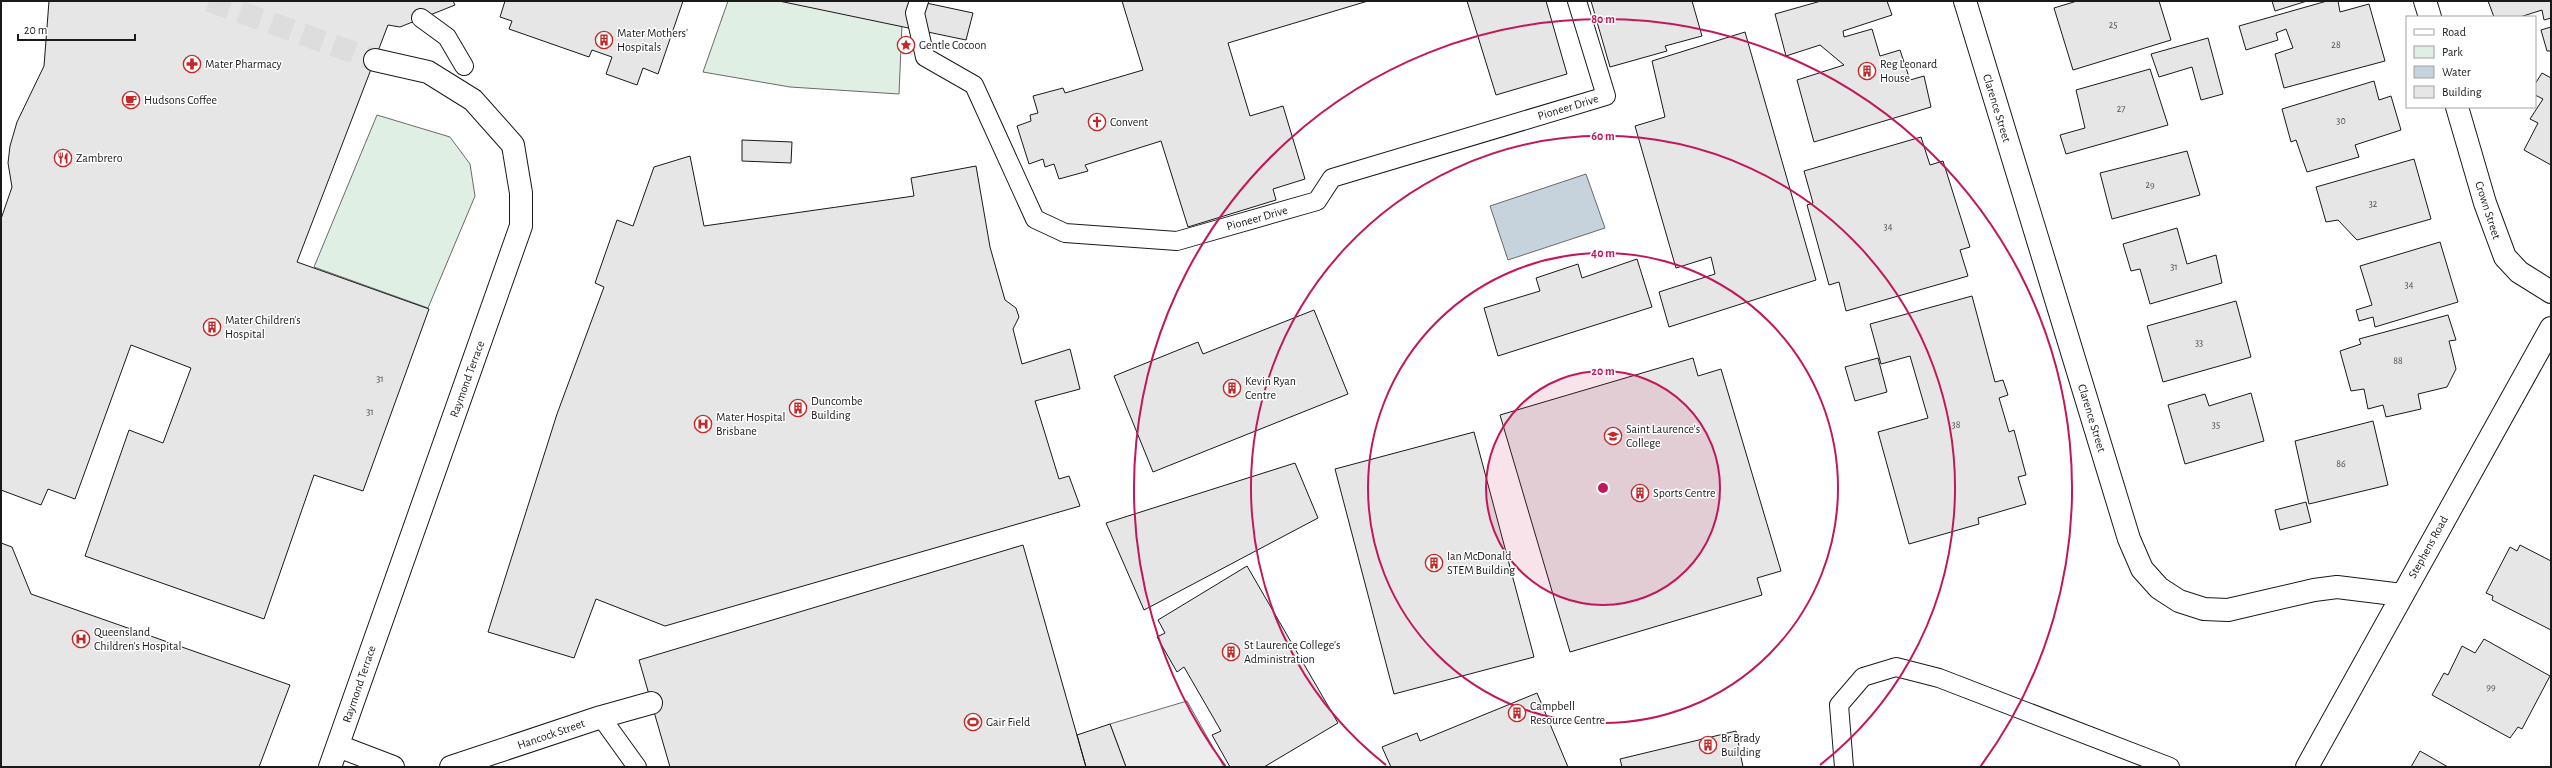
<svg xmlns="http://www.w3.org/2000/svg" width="2552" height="768" viewBox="0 0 2552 768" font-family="'Alegreya Sans',sans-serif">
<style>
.green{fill:#e0efe3;stroke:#6a6a6a}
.parking{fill:#ededed;stroke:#6a6a6a}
.water{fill:#c6d2dc;stroke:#6a6a6a}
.building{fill:#e6e6e6;stroke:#1a1a1a}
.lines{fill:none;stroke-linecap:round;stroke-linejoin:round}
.street-tunnel{stroke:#ddd;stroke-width:22;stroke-dasharray:22 11;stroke-linecap:butt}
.lane-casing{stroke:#1a1a1a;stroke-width:20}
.street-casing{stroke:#1a1a1a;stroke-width:24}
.secondary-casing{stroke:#1a1a1a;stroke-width:24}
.lane{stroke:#fff;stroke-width:18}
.street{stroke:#fff;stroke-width:22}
.secondary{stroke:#fff;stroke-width:22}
.ring{fill:none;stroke:#c2185b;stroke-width:2}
.labels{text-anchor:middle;stroke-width:3;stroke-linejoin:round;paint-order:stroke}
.number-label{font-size:10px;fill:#4d4d4d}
.poi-label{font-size:12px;fill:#1a1a1a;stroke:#fff;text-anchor:start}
.street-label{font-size:12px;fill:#1a1a1a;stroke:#fff}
.centre{fill:#c2185b;stroke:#fff;stroke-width:2}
.ring-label{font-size:12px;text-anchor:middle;font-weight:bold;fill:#c2185b;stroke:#fff;stroke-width:3;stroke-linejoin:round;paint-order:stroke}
</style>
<rect width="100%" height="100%" fill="#fff"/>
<path class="green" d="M728 1H903L899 94 790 87 703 72Z
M377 115 450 137 470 164 475 196 428 308 314 267Z"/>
<path class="parking" d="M1187 701 1224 767H1126L1110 724Z"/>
<path class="water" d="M1586 174 1605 228 1508 260 1490 206Z"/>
<path class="building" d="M49 1H453L455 5 400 27 388 25 297 262 429 309 363 491 314 475 264 619 85 556 129 430 163 443 191 368 131 345 75 499 48 489 41 505 1 490V219L12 187 8 163 10 146 17 122 44 66Z
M505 1H683L658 74 643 68 637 85 606 74 612 57 592 50 589 57 509 29 512 21 500 17Z
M779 1H917L973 13 966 40Z
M1122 1H1368L1228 43 1250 116 1283 106 1305 179 1273 189 1276 200 1188 227 1161 141 1085 165 1088 171 1059 179 1054 164 1045 167 1043 159 1029 164 1017 126 1031 121 1030 115 1038 113 1033 96 1063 88 1065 93 1143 70Z
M1467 1H1546L1567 74 1496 95Z
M1591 1H1692L1702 36 1665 46 1667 51 1610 67Z
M1821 1H1887L1892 15 1843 31 1844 37 1872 29 1880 56 1900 50 1910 80 1924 76 1931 107 1814 142 1797 80 1844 65 1820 45 1786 56 1775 14Z
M2077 1H2159L2171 40 2073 70 2054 8Z
M2272 1H2307L2275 11Z
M2327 1H2338L2340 12 2369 4 2385 61 2284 88 2275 54 2293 48 2286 29 2276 33 2278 40 2246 50 2239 26Z
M2488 1H2551V18L2544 20 2542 10 2520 17H2494Z
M2551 27V51H2547L2541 30Z
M1745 32 1816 280 1669 327 1659 292 1715 274 1711 257 1676 268 1635 126 1665 117 1652 61Z
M2208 38 2223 94 2201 100 2192 67 2159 77 2151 54Z
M2150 69 2168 125 2066 154 2060 135 2085 128 2076 90Z
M2542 73 2551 78V165L2524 150 2538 123 2530 119 2543 99 2535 95V84Z
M2374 81 2379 100 2391 96 2401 130 2355 145 2359 157 2307 172 2296 140 2291 142 2282 109Z
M1921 137 1930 165 1943 161 1970 247 1960 250 1968 276 1846 311 1839 282 1829 285 1807 205 1813 203 1804 171Z
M742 140 792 142 791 163 742 161Z
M2187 151 2200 195 2112 219 2100 173Z
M690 156 704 226 914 196 911 178 976 166 990 247 1005 300 1016 308 1019 317 1013 329 1022 364 1070 349 1080 389 1035 401 1059 479 1069 476 1080 506 665 626 596 599 574 658 488 632 557 414 604 287 595 283 617 220 633 226 654 167Z
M2414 159 2431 219 2357 240 2338 220 2326 222 2316 187Z
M2177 228 2187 264 2216 255 2222 283 2150 304 2140 269 2131 271 2123 244Z
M2440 242 2458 302 2375 327 2373 317 2359 321 2356 310 2372 305 2360 266Z
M1637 259 1652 307 1498 356 1484 308 1540 291 1536 278 1578 264 1582 278Z
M1972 296 1995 382 2003 380 2008 395 1999 398 2009 432 2014 430 2026 475 2018 477 2026 504 1978 518 1979 524 1909 544 1878 432 1928 418 1910 356 1881 364 1870 324Z
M2236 301 2251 357 2163 382 2147 326Z
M1314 310 1348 394 1153 472 1114 376 1198 342 1203 354Z
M2448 315 2456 340 2449 341 2456 369 2447 387 2418 394 2421 409 2386 417 2383 405 2368 409 2364 389 2351 391 2340 351 2361 344 2359 339Z
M1693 358 1698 376 1721 369 1781 571 1757 578 1762 595 1570 652 1500 415Z
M1878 358 1887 392 1855 401 1845 367Z
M2251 393 2264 441 2185 464 2168 405 2205 394 2209 406Z
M2373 421 2388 485 2309 504 2295 441Z
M1474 432 1534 657 1394 694 1335 469Z
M1295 463 1318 518 1144 610 1106 523Z
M2306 502 2311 522 2280 530 2275 510Z
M1 543 12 547 31 594 290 685 259 767H1Z
M1023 545 1086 767H670L639 660Z
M2520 545 2551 561V630L2492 600 2493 596 2486 593 2510 547 2517 551Z
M1247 566 1338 723 1264 767H1230L1212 735 1221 731 1184 667 1177 672 1157 637 1165 633 1158 620Z
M2484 639 2550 676 2522 729 2518 727 2510 738 2432 695 2444 673 2448 675 2462 646 2475 653Z
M1537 693 1568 767H1391L1382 747 1417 733 1420 741Z
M1110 724 1126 767H1086L1077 735Z
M1736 731 1743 767H1622L1620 759Z
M2420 751 2448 767H2411Z"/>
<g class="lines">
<path class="street-tunnel" d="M209 1 375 60"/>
<defs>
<path id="lane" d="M919 1 915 13 925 57 974 85 1035 219 1065 233 1177 241 1317 201 1332 178 1606 96 1577 1
M421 18 447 37 464 66
M601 717 637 767
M1844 767 1839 705 1863 677 1896 667 1939 678 2170 767"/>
<path id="street" d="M1965 1 2129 539 2142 569 2159 588 2179 601 2204 609 2228 610 2314 590 2337 587 2402 595
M2425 1 2430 17
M2457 107 2485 203 2505 257 2519 272 2551 292
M338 746 393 767
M330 767 521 226V193L513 145 473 100 428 72 375 60
M451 767 601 717 651 703"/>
<path id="secondary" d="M2307 767 2551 328"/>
</defs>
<use href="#lane" class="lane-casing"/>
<use href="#street" class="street-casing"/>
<use href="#secondary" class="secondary-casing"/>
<use href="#lane" class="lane"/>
<use href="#street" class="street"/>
<use href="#secondary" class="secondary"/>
</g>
<circle cx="1603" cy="488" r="117" fill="#c2185b" fill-opacity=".12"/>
<g class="ring">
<circle cx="1603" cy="488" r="117"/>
<circle cx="1603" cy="488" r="235"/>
<path d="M1386 765A352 352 0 1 1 1820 765"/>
<path d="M1226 767A469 469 0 1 1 1980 767"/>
</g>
<defs>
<symbol id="building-ring" viewBox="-11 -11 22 22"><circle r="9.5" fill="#fff" stroke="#c62828" stroke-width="1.5"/><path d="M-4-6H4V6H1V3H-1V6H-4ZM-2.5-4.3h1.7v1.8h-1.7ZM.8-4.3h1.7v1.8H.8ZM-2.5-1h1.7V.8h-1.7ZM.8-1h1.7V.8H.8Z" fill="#c62828"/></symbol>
<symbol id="sight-ring" viewBox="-11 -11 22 22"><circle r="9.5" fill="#fff" stroke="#c62828" stroke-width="1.5"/><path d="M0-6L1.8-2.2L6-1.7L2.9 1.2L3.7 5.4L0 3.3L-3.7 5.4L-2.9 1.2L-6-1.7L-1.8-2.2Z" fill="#c62828"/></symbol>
<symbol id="pharmacy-ring" viewBox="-11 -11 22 22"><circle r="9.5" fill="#fff" stroke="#c62828" stroke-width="1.5"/><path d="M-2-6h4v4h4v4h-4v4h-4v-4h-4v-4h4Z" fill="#c62828"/></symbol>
<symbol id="cafe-ring" viewBox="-11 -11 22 22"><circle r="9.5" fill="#fff" stroke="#c62828" stroke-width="1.5"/><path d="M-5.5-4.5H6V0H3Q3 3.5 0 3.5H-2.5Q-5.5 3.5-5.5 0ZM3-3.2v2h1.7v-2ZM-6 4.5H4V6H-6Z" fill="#c62828"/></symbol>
<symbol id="church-ring" viewBox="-11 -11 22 22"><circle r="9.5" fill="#fff" stroke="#c62828" stroke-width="1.5"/><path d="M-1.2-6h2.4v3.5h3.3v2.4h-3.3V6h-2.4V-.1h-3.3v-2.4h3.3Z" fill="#c62828"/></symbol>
<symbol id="restaurant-ring" viewBox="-11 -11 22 22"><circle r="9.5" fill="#fff" stroke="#c62828" stroke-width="1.5"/><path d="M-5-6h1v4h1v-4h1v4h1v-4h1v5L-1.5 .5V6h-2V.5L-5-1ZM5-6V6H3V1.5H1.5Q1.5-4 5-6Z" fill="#c62828"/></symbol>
<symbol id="hospital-ring" viewBox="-11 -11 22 22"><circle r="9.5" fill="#fff" stroke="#c62828" stroke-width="1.5"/><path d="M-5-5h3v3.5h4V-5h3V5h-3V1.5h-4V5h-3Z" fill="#c62828"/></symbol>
<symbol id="school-ring" viewBox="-11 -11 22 22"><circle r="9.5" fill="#fff" stroke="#c62828" stroke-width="1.5"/><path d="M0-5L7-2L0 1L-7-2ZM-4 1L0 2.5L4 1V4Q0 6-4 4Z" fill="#c62828"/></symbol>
<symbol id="stadium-ring" viewBox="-11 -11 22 22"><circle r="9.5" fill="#fff" stroke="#c62828" stroke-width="1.5"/><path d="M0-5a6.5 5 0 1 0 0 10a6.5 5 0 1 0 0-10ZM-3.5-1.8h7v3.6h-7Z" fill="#c62828"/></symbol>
</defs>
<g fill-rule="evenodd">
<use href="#building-ring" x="594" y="30" width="20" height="20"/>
<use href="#sight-ring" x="896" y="35" width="20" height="20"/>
<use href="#pharmacy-ring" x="182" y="54" width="20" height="20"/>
<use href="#building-ring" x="1857" y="61" width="20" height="20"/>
<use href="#cafe-ring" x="121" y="90" width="20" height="20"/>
<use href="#church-ring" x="1087" y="112" width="20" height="20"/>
<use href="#restaurant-ring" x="53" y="148" width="20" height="20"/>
<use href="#building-ring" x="202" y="317" width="20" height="20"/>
<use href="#building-ring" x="1222" y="378" width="20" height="20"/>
<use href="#building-ring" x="788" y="398" width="20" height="20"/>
<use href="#hospital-ring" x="693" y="414" width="20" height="20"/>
<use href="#school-ring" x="1603" y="426" width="20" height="20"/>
<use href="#building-ring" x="1630" y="483" width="20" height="20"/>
<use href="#building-ring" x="1424" y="553" width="20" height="20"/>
<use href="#hospital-ring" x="71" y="629" width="20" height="20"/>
<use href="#building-ring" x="1221" y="642" width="20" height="20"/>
<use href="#building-ring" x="1507" y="703" width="20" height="20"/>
<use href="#stadium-ring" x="963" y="712" width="20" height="20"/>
<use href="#building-ring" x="1698" y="735" width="20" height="20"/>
</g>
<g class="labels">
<g class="number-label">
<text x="2113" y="28">25</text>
<text x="2336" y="48">28</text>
<text x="2121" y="112">27</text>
<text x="2341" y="124">30</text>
<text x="2150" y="188">29</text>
<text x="2373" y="207">32</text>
<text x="1888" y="230">34</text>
<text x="2174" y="270">31</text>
<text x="2409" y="288">34</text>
<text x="2199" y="346">33</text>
<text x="2398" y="364">88</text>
<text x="380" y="382">31</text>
<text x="370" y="415">31</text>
<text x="1956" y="428">38</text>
<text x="2216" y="428">35</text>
<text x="2341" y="467">86</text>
<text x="2491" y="690">99</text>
</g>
<g class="poi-label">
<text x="617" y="37">Mater Mothers'<tspan x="617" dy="14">Hospitals</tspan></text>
<text x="919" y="49">Gentle Cocoon</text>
<text x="205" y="68">Mater Pharmacy</text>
<text x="1880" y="68">Reg Leonard<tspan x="1880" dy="14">House</tspan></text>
<text x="144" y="104">Hudsons Coffee</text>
<text x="1110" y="126">Convent</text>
<text x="76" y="162">Zambrero</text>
<text x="225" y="324">Mater Children's<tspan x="225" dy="14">Hospital</tspan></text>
<text x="1245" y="385">Kevin Ryan<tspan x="1245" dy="14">Centre</tspan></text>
<text x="811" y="405">Duncombe<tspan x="811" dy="14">Building</tspan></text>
<text x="716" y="421">Mater Hospital<tspan x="716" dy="14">Brisbane</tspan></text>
<text x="1626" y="433">Saint Laurence's<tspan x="1626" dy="14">College</tspan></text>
<text x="1653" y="497">Sports Centre</text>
<text x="1447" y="560">Ian McDonald<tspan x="1447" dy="14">STEM Building</tspan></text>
<text x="94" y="636">Queensland<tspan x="94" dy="14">Children's Hospital</tspan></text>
<text x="1244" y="649">St Laurence College’s<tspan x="1244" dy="14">Administration</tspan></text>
<text x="1530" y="710">Campbell<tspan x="1530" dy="14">Resource Centre</tspan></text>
<text x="986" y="726">Gair Field</text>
<text x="1721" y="742">Br Brady<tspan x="1721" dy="14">Building</tspan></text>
</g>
<g class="street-label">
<text transform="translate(1568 107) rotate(-17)" y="4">Pioneer Drive</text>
<text transform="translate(1997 108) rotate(73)" y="4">Clarence Street</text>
<text transform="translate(2488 210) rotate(72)" y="4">Crown Street</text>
<text transform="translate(1257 218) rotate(-16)" y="4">Pioneer Drive</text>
<text transform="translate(467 379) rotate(-70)" y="4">Raymond Terrace</text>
<text transform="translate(2092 418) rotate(73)" y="4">Clarence Street</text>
<text transform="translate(2428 547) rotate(-61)" y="4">Stephens Road</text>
<text transform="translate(359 684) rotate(-71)" y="4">Raymond Terrace</text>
<text transform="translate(551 734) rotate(-19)" y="4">Hancock Street</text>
</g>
</g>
<circle cx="1603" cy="488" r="6" class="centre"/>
<g class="ring-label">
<text x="1603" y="23">80 m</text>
<text x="1603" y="140">60 m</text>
<text x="1603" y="257">40 m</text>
<text x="1603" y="375">20 m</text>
</g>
<rect width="2552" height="768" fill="none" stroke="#1a1a1a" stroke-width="4"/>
<rect x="2406" y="16" width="130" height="92" fill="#ffffff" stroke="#a3a3a3"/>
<rect x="2414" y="29" width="20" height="6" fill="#ffffff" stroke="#a3a3a3"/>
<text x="2442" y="36" font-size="12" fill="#1a1a1a">Road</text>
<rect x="2414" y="46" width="20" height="12" fill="#e0efe3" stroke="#a3a3a3"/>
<text x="2442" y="56" font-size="12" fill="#1a1a1a">Park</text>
<rect x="2414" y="66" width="20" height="12" fill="#c6d2dc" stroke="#a3a3a3"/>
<text x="2442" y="76" font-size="12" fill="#1a1a1a">Water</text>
<rect x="2414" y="86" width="20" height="12" fill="#e6e6e6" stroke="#a3a3a3"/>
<text x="2442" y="96" font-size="12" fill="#1a1a1a">Building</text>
<path d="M18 34v6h117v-6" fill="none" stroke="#1a1a1a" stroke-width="2"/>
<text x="24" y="34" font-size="12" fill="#1a1a1a" stroke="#ffffff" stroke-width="3" paint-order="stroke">20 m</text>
</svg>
